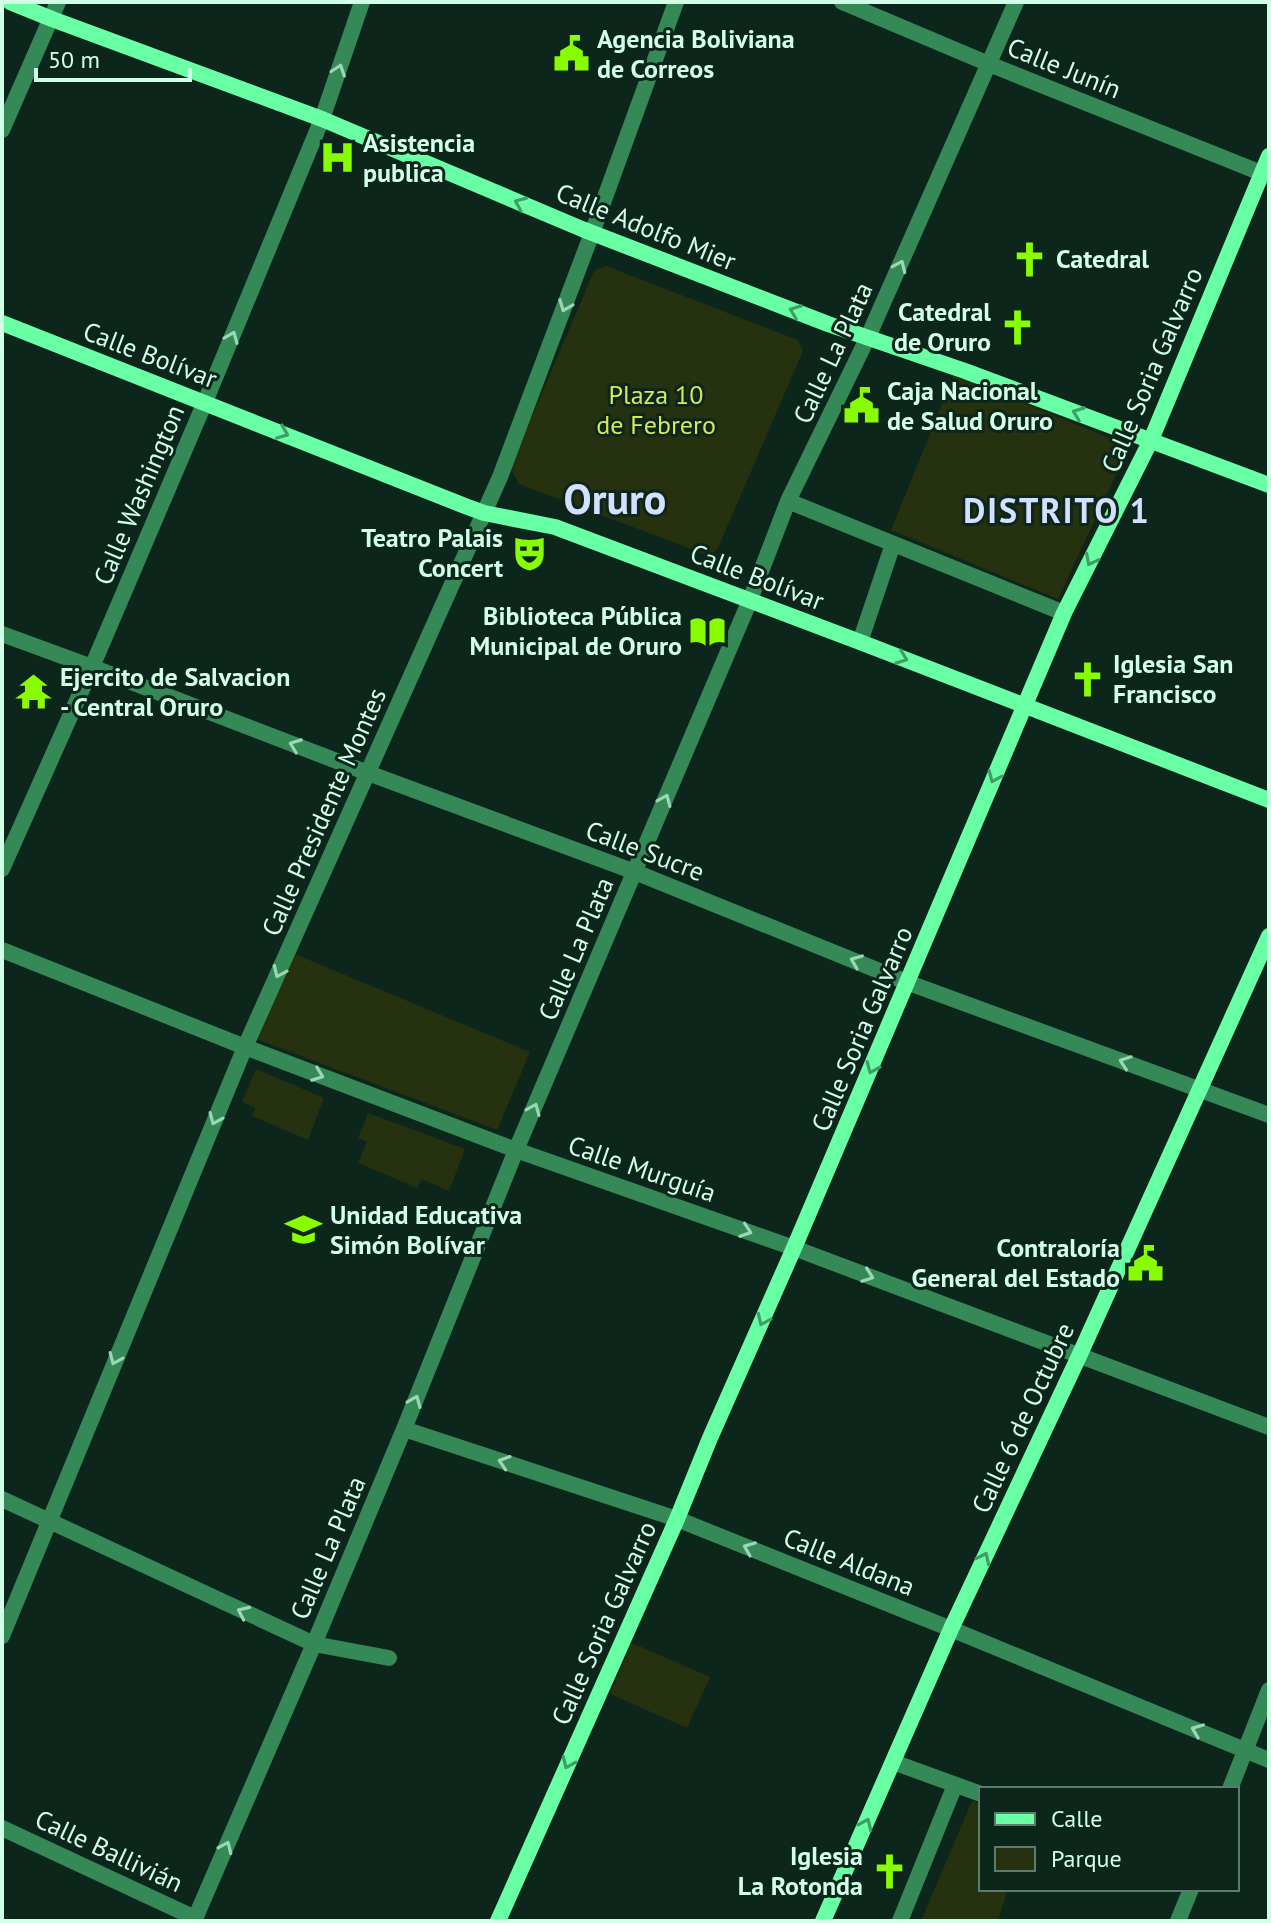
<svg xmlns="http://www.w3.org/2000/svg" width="1271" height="1923" viewBox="0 0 1271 1923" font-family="'PT Sans',sans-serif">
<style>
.green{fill:#263110}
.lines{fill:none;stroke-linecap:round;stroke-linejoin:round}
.street{stroke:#358957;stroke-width:16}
.secondary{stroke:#69ffa4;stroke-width:16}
.oneway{stroke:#9bd6b5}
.oneway2{stroke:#409d66}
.labels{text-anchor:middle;stroke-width:6;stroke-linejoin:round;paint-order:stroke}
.poi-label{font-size:26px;font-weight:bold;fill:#d2ffe8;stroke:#0d261b;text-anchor:start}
.street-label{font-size:26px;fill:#d2ffe8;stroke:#0d261b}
.park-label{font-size:26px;fill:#d7e955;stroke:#0d261b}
.district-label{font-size:34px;font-weight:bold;letter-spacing:2px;fill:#d4e0ff;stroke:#0d261b}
.town-label{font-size:42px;font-weight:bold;fill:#d4e0ff;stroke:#0d261b}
</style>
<rect width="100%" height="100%" fill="#0d261b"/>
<path class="green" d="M606 266 798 340 803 351 717 550 707 555 519 484 510 468 594 271Z
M954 375 1120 442 1126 453 1058 599 891 530Z
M290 952 530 1052 497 1130 251 1037Z
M256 1069 324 1098 308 1140 252 1116 255 1108 242 1102Z
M368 1113 465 1149 449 1191 422 1179 417 1188 358 1163 367 1142 358 1138Z
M632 1643 710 1677 687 1728 610 1694Z
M972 1801 981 1804V1889H1008L998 1921H921Z"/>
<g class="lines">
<path class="street" d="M842 2 989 64 1269 176
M2 130 58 2
M788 501 1064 613
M2 634 92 667 368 773 635 872 909 983 1269 1115
M860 642 893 544
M2 869 92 667 205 402 322 119 362 2
M2 950 245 1047 516 1150 794 1248 1269 1427
M404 1429 677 1519 951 1629 1269 1760
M2 1499 314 1644 389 1658
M2 1636 245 1047 500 477 592 233 676 2
M893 1762 981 1794
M1230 1789 1269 1690
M2 1828 195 1918
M194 1921 314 1644 404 1429 516 1150 750 600 788 501 868 337 1016 2
M900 1921 955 1785
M1178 1921 1191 1889"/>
<path class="secondary" d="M10 2 52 19 322 119 582 229 828 324 965 371 1269 485
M2 323 465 506 484 513 555 527 860 642 1269 800
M498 1921 677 1519 710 1438 794 1248 1064 613 1151 440 1269 156
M823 1921 951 1629 1080 1354 1269 936"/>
</g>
<defs><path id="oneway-chevron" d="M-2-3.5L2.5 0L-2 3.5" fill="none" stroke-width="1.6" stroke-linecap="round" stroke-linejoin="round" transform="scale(2)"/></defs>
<g class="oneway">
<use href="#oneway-chevron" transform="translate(339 70) rotate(-71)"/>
<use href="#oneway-chevron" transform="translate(900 266) rotate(-66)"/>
<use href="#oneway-chevron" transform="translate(565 306) rotate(111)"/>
<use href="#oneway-chevron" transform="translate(232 337) rotate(-68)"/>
<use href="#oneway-chevron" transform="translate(295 745) rotate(-159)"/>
<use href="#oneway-chevron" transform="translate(665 800) rotate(-67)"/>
<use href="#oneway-chevron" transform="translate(856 961) rotate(-158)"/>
<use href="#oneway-chevron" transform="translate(279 972) rotate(114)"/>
<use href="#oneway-chevron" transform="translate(1125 1062) rotate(-160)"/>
<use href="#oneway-chevron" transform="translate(318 1075) rotate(21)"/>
<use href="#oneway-chevron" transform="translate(534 1109) rotate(-67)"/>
<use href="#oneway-chevron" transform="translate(215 1119) rotate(113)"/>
<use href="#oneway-chevron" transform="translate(746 1231) rotate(19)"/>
<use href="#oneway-chevron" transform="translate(868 1276) rotate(20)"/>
<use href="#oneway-chevron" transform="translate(115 1359) rotate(113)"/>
<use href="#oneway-chevron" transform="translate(415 1401) rotate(-68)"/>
<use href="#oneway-chevron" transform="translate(504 1462) rotate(-162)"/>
<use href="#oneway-chevron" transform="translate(749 1548) rotate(-158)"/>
<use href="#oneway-chevron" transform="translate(243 1612) rotate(-155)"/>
<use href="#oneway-chevron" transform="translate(1197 1730) rotate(-158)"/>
<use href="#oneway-chevron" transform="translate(226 1847) rotate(-66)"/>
</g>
<g class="oneway2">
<use href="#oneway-chevron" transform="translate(520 203) rotate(-157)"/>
<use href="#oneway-chevron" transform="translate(795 311) rotate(-159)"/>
<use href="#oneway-chevron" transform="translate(1078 413) rotate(-159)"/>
<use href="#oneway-chevron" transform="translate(283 433) rotate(22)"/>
<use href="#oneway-chevron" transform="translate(1091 560) rotate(117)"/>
<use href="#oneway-chevron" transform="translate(902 658) rotate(21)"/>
<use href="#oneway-chevron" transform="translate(994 777) rotate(113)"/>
<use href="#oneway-chevron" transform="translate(872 1068) rotate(113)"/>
<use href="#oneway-chevron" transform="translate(763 1320) rotate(114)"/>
<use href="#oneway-chevron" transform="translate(984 1558) rotate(-65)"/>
<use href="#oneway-chevron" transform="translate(568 1763) rotate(114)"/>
<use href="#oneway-chevron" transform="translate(866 1824) rotate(-66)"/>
</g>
<defs>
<symbol id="civic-bare" viewBox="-9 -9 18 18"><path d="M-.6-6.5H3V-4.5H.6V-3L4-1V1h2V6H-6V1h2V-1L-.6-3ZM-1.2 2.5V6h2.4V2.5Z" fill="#87fd00" stroke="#0d261b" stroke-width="2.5" paint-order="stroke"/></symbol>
<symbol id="hospital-bare" viewBox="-9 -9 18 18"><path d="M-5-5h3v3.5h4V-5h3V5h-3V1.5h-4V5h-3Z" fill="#87fd00" stroke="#0d261b" stroke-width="2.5" paint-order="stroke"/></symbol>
<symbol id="church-bare" viewBox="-9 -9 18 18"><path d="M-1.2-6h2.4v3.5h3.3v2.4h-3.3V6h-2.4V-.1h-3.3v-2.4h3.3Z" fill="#87fd00" stroke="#0d261b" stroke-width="2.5" paint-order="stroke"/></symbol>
<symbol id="theatre-bare" viewBox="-9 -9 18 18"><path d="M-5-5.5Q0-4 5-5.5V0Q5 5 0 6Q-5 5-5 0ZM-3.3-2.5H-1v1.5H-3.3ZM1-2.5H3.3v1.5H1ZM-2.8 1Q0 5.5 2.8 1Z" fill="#87fd00" stroke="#0d261b" stroke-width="2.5" paint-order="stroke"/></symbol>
<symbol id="library-bare" viewBox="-9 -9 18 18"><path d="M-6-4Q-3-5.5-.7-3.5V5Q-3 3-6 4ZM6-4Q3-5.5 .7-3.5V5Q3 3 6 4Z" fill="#87fd00" stroke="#0d261b" stroke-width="2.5" paint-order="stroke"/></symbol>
<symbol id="temple-bare" viewBox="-9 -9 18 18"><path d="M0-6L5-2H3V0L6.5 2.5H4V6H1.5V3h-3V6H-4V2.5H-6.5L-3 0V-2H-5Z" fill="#87fd00" stroke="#0d261b" stroke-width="2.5" paint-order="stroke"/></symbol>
<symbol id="school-bare" viewBox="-9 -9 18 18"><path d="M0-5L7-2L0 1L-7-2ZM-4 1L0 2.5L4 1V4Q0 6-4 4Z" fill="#87fd00" stroke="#0d261b" stroke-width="2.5" paint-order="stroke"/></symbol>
</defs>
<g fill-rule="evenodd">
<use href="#civic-bare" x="546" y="28" width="51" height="51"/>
<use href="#hospital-bare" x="312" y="132" width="51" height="51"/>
<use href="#church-bare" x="1004" y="234" width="51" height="51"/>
<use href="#church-bare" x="992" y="302" width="51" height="51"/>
<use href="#civic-bare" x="836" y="380" width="51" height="51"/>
<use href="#theatre-bare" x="504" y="528" width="51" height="51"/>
<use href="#library-bare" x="682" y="606" width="51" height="51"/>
<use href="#church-bare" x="1062" y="654" width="51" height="51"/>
<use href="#temple-bare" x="8" y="666" width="51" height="51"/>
<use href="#school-bare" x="278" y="1204" width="51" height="51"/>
<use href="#civic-bare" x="1120" y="1238" width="51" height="51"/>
<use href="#church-bare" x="864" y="1846" width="51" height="51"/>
</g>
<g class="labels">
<g class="poi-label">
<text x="597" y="48">Agencia Boliviana<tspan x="597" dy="30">de Correos</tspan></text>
<text x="363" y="152">Asistencia<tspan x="363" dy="30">publica</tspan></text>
<text x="1056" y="268">Catedral</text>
<text x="991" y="321" text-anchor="end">Catedral<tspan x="991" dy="30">de Oruro</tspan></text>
<text x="887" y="400">Caja Nacional<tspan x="887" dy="30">de Salud Oruro</tspan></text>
<text x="503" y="547" text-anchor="end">Teatro Palais<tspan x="503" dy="30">Concert</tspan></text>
<text x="682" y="625" text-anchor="end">Biblioteca Pública<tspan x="682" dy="30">Municipal de Oruro</tspan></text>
<text x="1113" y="673">Iglesia San<tspan x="1113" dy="30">Francisco</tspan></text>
<text x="60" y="686">Ejercito de Salvacion<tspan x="60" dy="30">- Central Oruro</tspan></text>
<text x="330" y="1224">Unidad Educativa<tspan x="330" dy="30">Simón Bolívar</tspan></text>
<text x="1120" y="1257" text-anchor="end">Contraloría<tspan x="1120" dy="30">General del Estado</tspan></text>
<text x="863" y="1865" text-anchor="end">Iglesia<tspan x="863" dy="30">La Rotonda</tspan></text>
</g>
<g class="street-label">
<text transform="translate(1064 68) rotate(22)" y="9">Calle Junín</text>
<text transform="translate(646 227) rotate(22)" y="9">Calle Adolfo Mier</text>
<text transform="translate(833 353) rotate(-65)" y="9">Calle La Plata</text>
<text transform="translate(150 355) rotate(21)" y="9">Calle Bolívar</text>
<text transform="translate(1152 370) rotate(-67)" y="9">Calle Soria Galvarro</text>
<text transform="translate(139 495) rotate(-67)" y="9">Calle Washington</text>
<text transform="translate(757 577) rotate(21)" y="9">Calle Bolívar</text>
<text transform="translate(324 812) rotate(-66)" y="9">Calle Presidente Montes</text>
<text transform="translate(645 851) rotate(21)" y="9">Calle Sucre</text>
<text transform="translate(576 949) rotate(-67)" y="9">Calle La Plata</text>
<text transform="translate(862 1029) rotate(-67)" y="9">Calle Soria Galvarro</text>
<text transform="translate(642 1169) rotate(19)" y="9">Calle Murguía</text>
<text transform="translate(1023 1418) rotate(-65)" y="9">Calle 6 de Octubre</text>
<text transform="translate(328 1548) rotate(-67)" y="9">Calle La Plata</text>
<text transform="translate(849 1562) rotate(22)" y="9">Calle Aldana</text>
<text transform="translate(604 1623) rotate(-66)" y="9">Calle Soria Galvarro</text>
<text transform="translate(109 1851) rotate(25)" y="9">Calle Ballivián</text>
</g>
<g class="park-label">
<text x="656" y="404">Plaza 10<tspan x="656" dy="30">de Febrero</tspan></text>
</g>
<g class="district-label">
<text x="1057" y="523">DISTRITO 1</text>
</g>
<g class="town-label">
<text x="615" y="514">Oruro</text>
</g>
</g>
<rect width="1271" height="1923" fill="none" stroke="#d2ffe8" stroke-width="8"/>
<rect x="979" y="1787" width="260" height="104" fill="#0d261b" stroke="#5c7d6d" stroke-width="2"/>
<rect x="995" y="1813" width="40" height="12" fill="#69ffa4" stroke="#5c7d6d" stroke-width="2"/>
<text x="1051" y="1827" font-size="24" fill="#d2ffe8">Calle</text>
<rect x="995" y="1847" width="40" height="24" fill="#263110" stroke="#5c7d6d" stroke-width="2"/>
<text x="1051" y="1867" font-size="24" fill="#d2ffe8">Parque</text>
<path d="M36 68v12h154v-12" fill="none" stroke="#d2ffe8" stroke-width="4"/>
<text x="48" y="68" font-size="24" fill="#d2ffe8" stroke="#0d261b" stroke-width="6" paint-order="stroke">50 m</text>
</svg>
